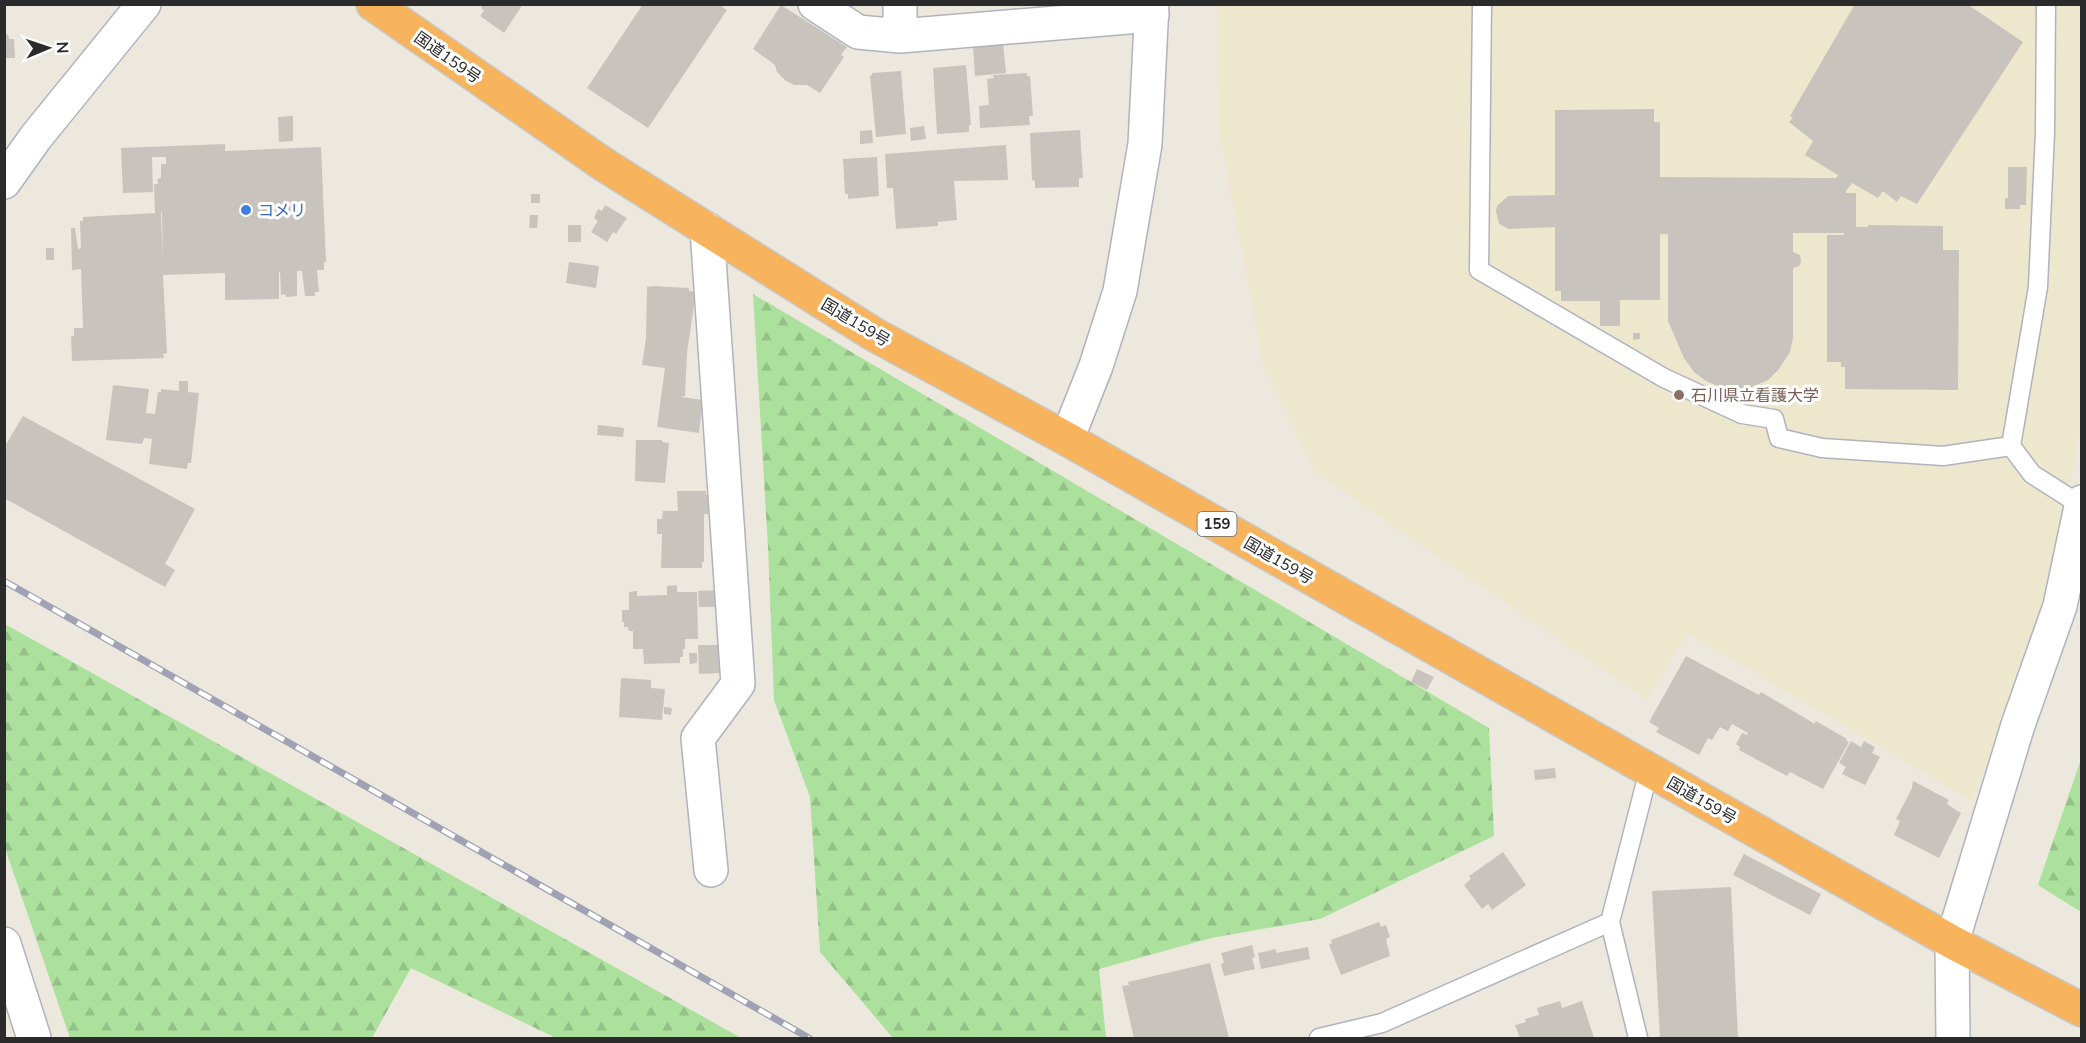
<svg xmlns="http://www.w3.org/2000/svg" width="2086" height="1043" viewBox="0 0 2086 1043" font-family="'Nunito Sans','Noto Sans JP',sans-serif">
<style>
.education{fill:#ede7ce}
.forest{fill:url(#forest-firs)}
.building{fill:#c8c4bd;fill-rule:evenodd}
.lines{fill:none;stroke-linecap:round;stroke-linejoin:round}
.lane-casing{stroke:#b1b2be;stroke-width:21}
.street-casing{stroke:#b1b2be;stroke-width:36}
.secondary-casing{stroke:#b1b2be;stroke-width:36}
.highway-casing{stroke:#c8c8c8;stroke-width:36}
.lane{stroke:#fff;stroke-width:18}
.street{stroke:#fff;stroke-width:33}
.secondary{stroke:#fff;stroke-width:33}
.highway{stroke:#f8b35d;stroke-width:33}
.rail-casing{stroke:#a0a1b4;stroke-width:7}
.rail{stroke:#fff;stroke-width:4.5;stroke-dasharray:14;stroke-linecap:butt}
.shop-dot{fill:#3f7fe0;stroke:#fff;stroke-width:2}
.education-dot{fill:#8d6e63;stroke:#fff;stroke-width:2}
.labels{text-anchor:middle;stroke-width:6;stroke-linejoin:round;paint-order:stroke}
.shield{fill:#fff;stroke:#6b6b6b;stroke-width:1.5}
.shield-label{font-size:15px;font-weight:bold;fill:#2b2b2b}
.street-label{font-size:16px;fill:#2b2b2b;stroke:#fff}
.shop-label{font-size:16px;fill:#366cbe;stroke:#fff;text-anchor:start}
.education-label{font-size:16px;fill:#785e54;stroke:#fff;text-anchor:start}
</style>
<defs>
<pattern id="forest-firs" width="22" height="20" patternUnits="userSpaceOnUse" patternTransform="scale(1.5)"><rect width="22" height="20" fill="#abe19c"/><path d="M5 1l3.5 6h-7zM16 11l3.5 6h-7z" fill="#93c187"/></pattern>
</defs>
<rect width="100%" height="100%" fill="#ece8de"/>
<path class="education" d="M1217 5H2081V422L2052 586 1972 801 1687 633 1647 700 1315 472 1264 368 1218 125Z"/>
<path class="forest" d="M753 294 1489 728 1494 836 1320 919 1211 938 1099 969 1106 1038H893L820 952 810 797 774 700 768 547Z
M4 624H5L741 1038H556L411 968 372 1038H70L5 848Z
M2081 759 2082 912H2081L2038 885Z"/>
<path class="building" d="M483 4H523L504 33 480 16 484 11 481 8Z
M643 4H724L722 7 727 10 648 128 587 88Z
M1855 4H1967L2023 42 1917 204 1901 196 1897 202 1883 191 1878 198 1852 183 1846 191V193H1856V227H1868V225L1943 226V250H1959L1958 390 1845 389V367H1841V362H1827V235H1844V233H1793V252L1800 255 1801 262 1799 266 1793 268V338L1790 352 1779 369 1768 380 1754 386 1740 390 1720 387 1706 381 1694 372 1684 358 1668 321V234H1660V300H1620V326H1600V301H1561V291H1555V227L1509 229 1499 224 1496 211 1497 206 1508 196 1555 195V110L1654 109V122H1660V177L1836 178 1838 175 1805 155 1813 141 1789 122 1793 118 1790 116Z
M781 5 847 47 841 55 844 57 820 93 807 85H794L786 81 777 72 775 65 753 49Z
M8 34 9 39H14L15 58H4V35Z
M1003 43 1006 73 975 76 973 46Z
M966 65 971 125H969V132L937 134 933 68Z
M901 71 906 134 876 137 870 76 872 75V73Z
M1027 73V76H1030L1033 116H1029L1030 125 980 128 979 106 989 105 987 79 994 78 993 75Z
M293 116V141L279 142 278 117Z
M924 126 926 139 911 141 910 128Z
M872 130 873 143 860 144V131Z
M1080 130 1083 178H1079V187L1035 188V181L1032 180 1030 133Z
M225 144V151L321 147 326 262H324V270H317L319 292H315V296H305L302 271H297V296L286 297 285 294 281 295 280 271 279 272V299L225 300V273L163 275 167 353 163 354 164 358 72 361 71 336H74V328H83L81 269 72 270 71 228H75L78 249 81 248 80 221H83V217L155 213 154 184H158L157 179 161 178V164H166V157H152L153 192 123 193 121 148ZM162 212 163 262 161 213Z
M1006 145 1008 180 954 181 957 220 938 222V226L896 229 893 188H887L885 154Z
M877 157 879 196 848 199V194H845L843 159Z
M2008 167H2027L2026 205H2020V209H2005V198H2008Z
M531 194H540V203H531Z
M605 205 627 218 616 234 613 232 607 242 591 232 598 221 594 218 598 209 602 211Z
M530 215H538L537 228H529Z
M568 225H581V242H568Z
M46 248H54V260H46Z
M569 262 599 266 596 288 566 283Z
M653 286 689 288V291L696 292 687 353 685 396 681 397 703 400 699 433 657 427 665 368 642 365 646 338 647 287Z
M1633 333H1640V339L1633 340Z
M179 381H188V392L199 393 191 463H188L187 469 149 464 152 439 144 438 142 444 106 440 113 385 149 389 146 413 155 414 158 392H161V389L179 391Z
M23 416 195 509 165 564 175 570 165 587 4 498V451L7 447 5 446Z
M598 425 624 428 623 437 597 435Z
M636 440H662V442L669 443 665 483 635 481Z
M677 491H706V495H708V514H704V562H702V568H661L662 534H657V519H662L663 511H678Z
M677 585V592H697L698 639H685V649H683V657H680V663L644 664 643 649H633V631H629L628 627H624V622H622V610H629V592L637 591V596L667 595V586Z
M721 590V607H699L698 591Z
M698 645H720V673L699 674Z
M689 653H697V663L690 664Z
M1686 656 1759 695 1761 692 1810 721 1814 724 1816 721 1847 739 1846 741 1849 742 1823 789 1790 772 1787 776 1739 750 1740 747 1736 744 1742 733 1747 735 1748 733 1732 724 1728 731 1720 727 1712 740 1708 738 1699 755 1656 732 1659 728 1649 722Z
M1417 669 1434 677 1427 690 1411 682Z
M621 678 651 680V688L665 689 662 720 619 717Z
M664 707 672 708 671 715 664 714Z
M1851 741 1861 747 1864 741 1875 747 1872 753 1880 757 1865 785 1842 774 1846 767 1839 763Z
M1555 768 1556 778 1535 780 1534 770Z
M1913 781 1949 800 1947 804 1961 813 1939 858 1894 835 1900 821 1896 819 1912 788Z
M1503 852 1526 885 1492 910 1488 904 1482 909 1464 885 1471 879 1469 876Z
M1744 854 1821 894 1810 915 1733 875Z
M1731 887 1738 1038H1660L1652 891Z
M1379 922 1381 927 1386 925 1390 937 1386 939 1390 956 1341 975 1329 945 1332 943 1331 940Z
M1252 945 1255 957 1252 958 1255 969 1224 976 1221 964 1224 963 1221 953Z
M1308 947 1310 959 1261 969 1258 953 1276 949V953Z
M1210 963 1229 1038H1134L1122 986 1129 985 1128 982Z
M1560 1001 1562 1008 1582 1001 1594 1038H1520L1515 1025 1526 1022 1525 1019 1539 1015 1537 1008Z"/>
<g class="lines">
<defs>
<path id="lane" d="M1482 4 1479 270 1664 378 1742 414 1774 419 1779 438 1822 448 1943 456 2011 446 2032 474 2082 506
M2011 446 2038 287 2045 132 2046 4
M1610 922 1638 1038
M1319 1038 1382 1023 1610 922 1649 770"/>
<path id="street" d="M815 4 858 32 900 36 1152 15
M900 36V4
M707 229 738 684 698 738 711 870
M4 944 34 1038
M1953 1038 1952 942 2018 725 2060 606 2082 502"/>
<path id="secondary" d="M4 182 36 137 144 4
M1067 439 1096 366 1120 291 1145 144 1152 4"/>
<path id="highway" d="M373 4 603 164 875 335 1067 439 1952 942 2082 1010"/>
</defs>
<use href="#lane" class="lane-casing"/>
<use href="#street" class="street-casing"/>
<use href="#secondary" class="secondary-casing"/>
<use href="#highway" class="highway-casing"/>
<use href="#lane" class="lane"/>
<use href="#street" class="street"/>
<use href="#secondary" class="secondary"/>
<use href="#highway" class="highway"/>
<defs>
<path id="rail" d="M4 581 809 1038"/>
</defs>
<use href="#rail" class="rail-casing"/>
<use href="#rail" class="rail"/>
</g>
<circle class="shop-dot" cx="246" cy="210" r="6"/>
<circle class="education-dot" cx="1679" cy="395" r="6"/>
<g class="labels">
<rect class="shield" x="1197.5" y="512" width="39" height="24" rx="4.5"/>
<g class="shield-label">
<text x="1217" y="529">159</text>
</g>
<g class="street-label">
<text transform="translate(448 57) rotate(35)" y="6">国道159号</text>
<text transform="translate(856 322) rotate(31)" y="6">国道159号</text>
<text transform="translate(1279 560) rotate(30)" y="6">国道159号</text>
<text transform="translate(1702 800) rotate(30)" y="6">国道159号</text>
</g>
<g class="shop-label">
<text x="258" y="216">コメリ</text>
</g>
<g class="education-label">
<text x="1691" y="401">石川県立看護大学</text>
</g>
</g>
<rect width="2086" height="1043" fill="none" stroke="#2b2b2b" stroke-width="12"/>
<g transform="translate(48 48) rotate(88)" stroke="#ffffff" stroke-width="4.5" paint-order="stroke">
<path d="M0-4.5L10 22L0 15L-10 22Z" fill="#2b2b2b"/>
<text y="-9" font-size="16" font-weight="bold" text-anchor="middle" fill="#2b2b2b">N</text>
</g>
</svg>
